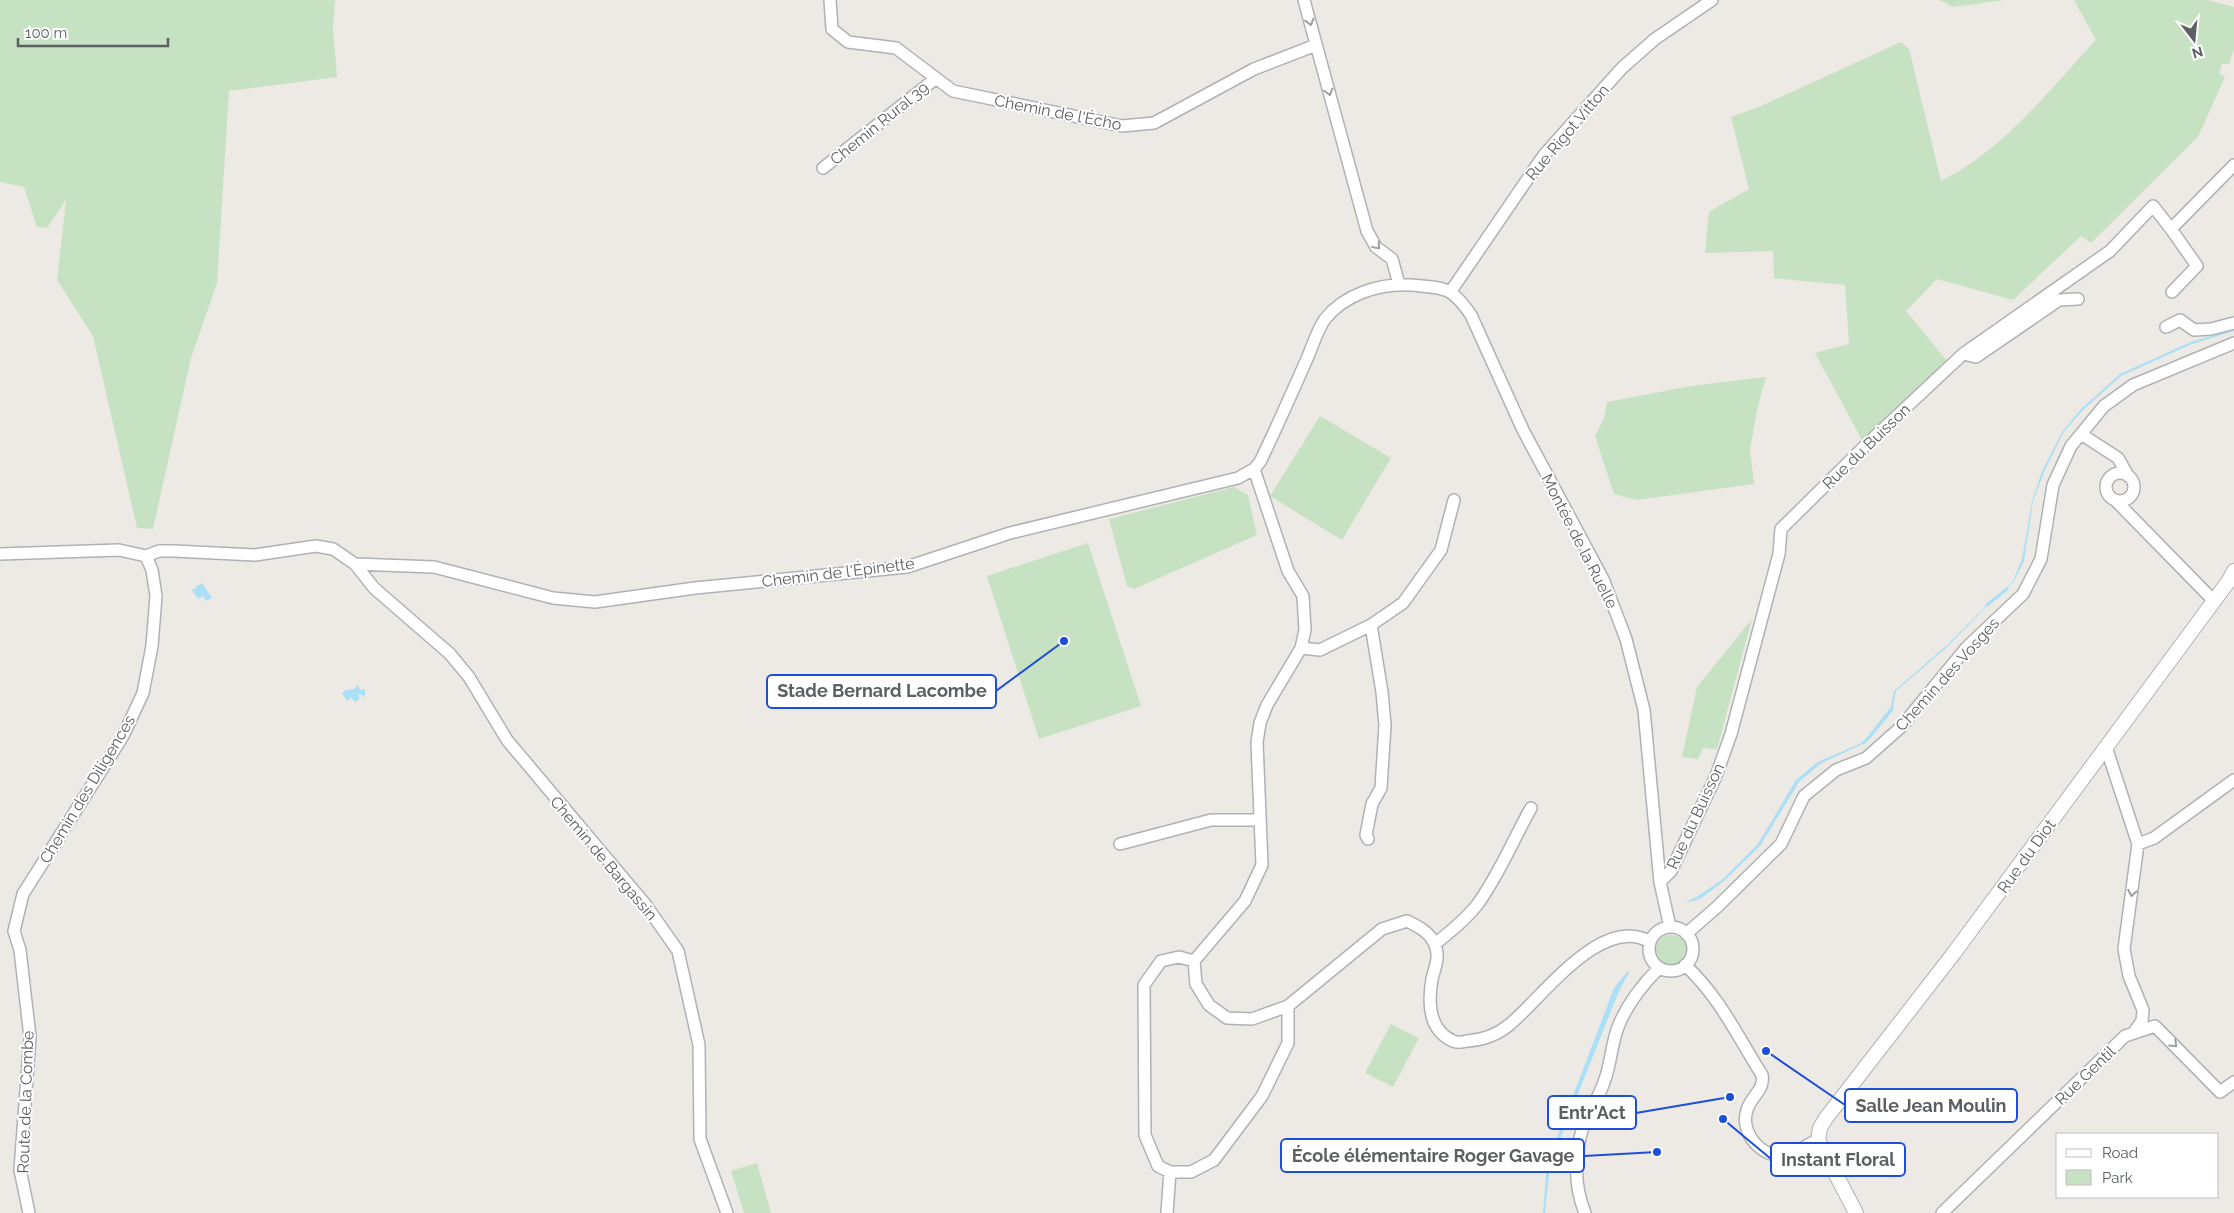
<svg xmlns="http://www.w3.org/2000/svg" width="2234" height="1213" viewBox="0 0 2234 1213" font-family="Raleway,sans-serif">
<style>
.green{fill:#c7e1c3}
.water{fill:#abdff5}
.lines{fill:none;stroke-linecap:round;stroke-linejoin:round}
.stream{stroke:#abdff5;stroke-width:3}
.minor-casing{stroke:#afb2b5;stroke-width:14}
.tertiary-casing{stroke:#afb2b5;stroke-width:16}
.minor{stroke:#fff;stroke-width:11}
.tertiary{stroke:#fff;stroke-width:14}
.oneway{stroke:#9da0a1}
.labels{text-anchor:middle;stroke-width:4;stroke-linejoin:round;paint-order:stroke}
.street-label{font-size:16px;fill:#5c6063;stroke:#fff}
.leader{fill:none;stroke:#1d4ed8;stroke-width:2}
.callout-dot{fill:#1d4ed8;stroke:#fff;stroke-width:2}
.callout{fill:#fff;stroke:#1d4ed8;stroke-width:2}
.callout-label{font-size:18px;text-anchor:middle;font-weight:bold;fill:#5c6063}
</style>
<rect width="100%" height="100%" fill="#ede9e4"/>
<path class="green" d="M0 0H335L333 29 337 77 229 91 217 283 191 358 153 529 137 528 93 336 57 280 66 200 47 228 37 227 24 187 0 182Z
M1939 0H2005L1953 7Z
M2074 0H2208L2234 7V49L2229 64H2222L2219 73 2225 77 2198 137 2091 243 2081 236 2013 300 1937 279 1906 311 1948 362 1862 440 1815 353 1849 344 1845 285 1774 278 1773 251 1705 253 1709 212 1749 189 1731 117 1763 105 1901 42 1909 49 1941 181C2004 150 2048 91 2096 40Z
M1766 377 1757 410 1750 450 1754 484 1636 500 1614 494 1595 436 1604 418 1607 402 1691 386Z
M1320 416 1391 458 1342 540 1270 496Z
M1234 487 1248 495 1257 535 1134 589 1127 586 1109 519Z
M1088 543 1141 706 1039 739 987 576Z
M1752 619 1717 749 1703 748 1698 759 1682 757 1697 687Z
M1656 950a15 15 0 1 1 30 0a15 15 0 1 1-30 0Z
M1391 1024 1419 1038 1393 1087 1365 1073Z
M757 1163 771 1213H744L731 1171Z"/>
<path class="water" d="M2234 329V331L2192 344 2121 376 2083 410 2063 433 2044 472 2033 501 2024 561 2013 583 1990 603 1946 648 1896 691 1892 712 1867 742 1820 764 1799 782 1760 846 1724 881 1700 899 1684 903 1698 896 1723 879 1758 844 1796 780 1818 762 1866 741 1890 712 1894 691 1946 646 1990 602 2012 583 2022 559 2032 501 2042 471 2062 432 2081 409 2120 374 2191 342Z
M202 583 212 598 206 601 203 596 198 599 192 590Z
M358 685 360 690 365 689V695L363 698 362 695 359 694V699L356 702 351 698 347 701 342 693 346 690 354 689Z
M1628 971 1629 973 1619 991 1550 1164 1545 1213H1543L1547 1164 1614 988Z"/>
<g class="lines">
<path class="stream" d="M1987 605 2007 589
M1863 743 1866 741 1892 708"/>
<defs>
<path id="minor" d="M830 0 832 29 848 42 896 48 953 91 1122 126 1154 123 1254 69 1316 45
M1304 0 1367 231 1376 247 1392 259 1399 284
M823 168 935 79
M2171 229 2197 266 2172 292
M1451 291 1544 155 1622 68 1655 39 1712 0
M2166 327 2180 320 2194 330 2211 329 2234 323
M1963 354 1976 357 2059 300 2078 299
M2081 434 2118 458 2128 476
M1254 469 1288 571 1303 596 1305 630 1301 648 1267 705 1260 723 1257 742 1262 865 1245 901 1194 961 1196 984 1209 1005 1227 1018 1252 1019 1288 1006 1382 929 1407 921C1419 927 1430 932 1435 945 1440 957 1435 967 1432 979 1428 1002 1428 1030 1453 1041 1457 1043 1463 1042 1467 1041 1482 1040 1497 1035 1509 1025 1541 999 1602 913 1650 942
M2106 487a14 14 0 1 1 28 0a14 14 0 1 1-28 0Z
M2116 501 2214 601
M0 554 119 550 146 556
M146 556 159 551H174L255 555 316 546 333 549 355 564 434 567 553 598 595 602 695 588 907 567 1010 533 1238 478 1254 469 1260 462C1276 429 1291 395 1306 361 1312 348 1317 330 1325 319 1345 294 1380 283 1411 285 1445 288 1451 286 1471 315L1523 430 1603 579 1626 639 1644 710 1660 882 1670 927
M355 564 374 588 450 654 469 677 507 740 645 904 678 951 699 1045 700 1139 727 1213
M1301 648 1320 650 1371 625 1403 603 1441 550 1454 500
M2106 747 2138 844 2124 949 2129 976 2143 1010 2142 1021 2134 1032
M1368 839 1366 835 1372 804 1381 788 1385 725 1382 692 1371 625
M1120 844 1211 820H1260
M2138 844 2154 838 2234 780
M1660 882 1671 871 1716 776 1731 734 1779 554 1781 529 1866 445 1963 354 2110 251 2153 206 2171 229 2234 165
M1649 949a22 22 0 1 1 44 0a22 22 0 1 1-44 0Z
M1686 934 1717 907 1781 844 1804 796 1836 770 1866 758 1901 727 1967 647 2023 594 2041 559 2053 485 2071 446 2104 406 2133 385 2234 343
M1435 944C1450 932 1465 920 1477 905 1499 875 1513 840 1531 808
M1194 961 1179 957 1161 961 1144 985 1145 1135 1158 1166 1170 1172H1191L1214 1160 1262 1096 1288 1043V1006
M1685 965C1719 996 1738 1037 1762 1075 1765 1090 1751 1096 1747 1110 1739 1133 1763 1160 1786 1155 1798 1153 1807 1144 1818 1140
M29 1213 20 1170 30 1037 20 950 14 931 23 894 123 736 143 693 152 646 156 596 152 570 146 556
M1167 1213 1170 1172
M1585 1213C1574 1186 1574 1155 1583 1127 1588 1112 1599 1098 1604 1082 1611 1065 1611 1045 1618 1027 1627 1004 1642 985 1659 968
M1942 1213 2125 1036 2155 1026 2220 1092 2234 1082"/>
<path id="tertiary" d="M1856 1213 1818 1140 1820 1128 1826 1118 1954 953 2228 582 2234 571"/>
</defs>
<use href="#minor" class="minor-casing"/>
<use href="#tertiary" class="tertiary-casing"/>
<use href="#minor" class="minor"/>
<use href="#tertiary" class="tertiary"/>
</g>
<defs><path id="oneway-chevron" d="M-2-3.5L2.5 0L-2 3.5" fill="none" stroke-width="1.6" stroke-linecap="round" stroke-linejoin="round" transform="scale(1.25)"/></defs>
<g class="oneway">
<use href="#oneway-chevron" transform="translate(1310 22) rotate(76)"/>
<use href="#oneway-chevron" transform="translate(1329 92) rotate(75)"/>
<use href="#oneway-chevron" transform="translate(1377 246) rotate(49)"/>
<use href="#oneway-chevron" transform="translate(2132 893) rotate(100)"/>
<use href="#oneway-chevron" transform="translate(2174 1044) rotate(44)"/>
</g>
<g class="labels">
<g class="street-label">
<text transform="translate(1058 112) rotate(11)" y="6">Chemin de l'Écho</text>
<text transform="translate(879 123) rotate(-39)" y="6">Chemin Rural 39</text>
<text transform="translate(1567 132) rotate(-50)" y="6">Rue Rigot Vitton</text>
<text transform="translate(1866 446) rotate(-44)" y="6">Rue du Buisson</text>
<text transform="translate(1580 541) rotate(63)" y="6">Montée de la Ruelle</text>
<text transform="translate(838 572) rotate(-7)" y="6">Chemin de l'Épinette</text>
<text transform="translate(1947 674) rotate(-48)" y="6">Chemin des Vosges</text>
<text transform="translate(87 789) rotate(-59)" y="6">Chemin des Diligences</text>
<text transform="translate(1695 816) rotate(-65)" y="6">Rue du Buisson</text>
<text transform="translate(2026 856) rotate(-54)" y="6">Rue du Diot</text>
<text transform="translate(604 858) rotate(50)" y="6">Chemin de Bargassin</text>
<text transform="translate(2085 1075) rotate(-44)" y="6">Rue Gentil</text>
<text transform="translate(25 1102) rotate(-88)" y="6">Route de la Combe</text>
</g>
</g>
<path class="leader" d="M1064 641L996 691M1766 1051L1845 1105M1730 1097L1636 1113M1657 1152L1584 1156M1723 1119L1771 1159"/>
<g class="callout-dot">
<circle cx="1064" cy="641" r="5"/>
<circle cx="1766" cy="1051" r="5"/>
<circle cx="1730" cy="1097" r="5"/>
<circle cx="1657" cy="1152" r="5"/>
<circle cx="1723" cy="1119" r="5"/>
</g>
<g class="callout">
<rect x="767" y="675" width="229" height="33" rx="5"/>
<rect x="1845" y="1089" width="172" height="33" rx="5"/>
<rect x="1548" y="1096" width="88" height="33" rx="5"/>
<rect x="1281" y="1139" width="303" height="33" rx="5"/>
<rect x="1771" y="1143" width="134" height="33" rx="5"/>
</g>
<g class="callout-label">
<text x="882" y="697">Stade Bernard Lacombe</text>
<text x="1931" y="1112">Salle Jean Moulin</text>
<text x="1592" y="1119">Entr'Act</text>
<text x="1433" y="1162">École élémentaire Roger Gavage</text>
<text x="1838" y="1166">Instant Floral</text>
</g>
<rect x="2056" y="1133" width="162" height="65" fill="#ffffff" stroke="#bebfc1"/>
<rect x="2066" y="1149" width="25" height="8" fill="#ffffff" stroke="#bebfc1"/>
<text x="2102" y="1158" font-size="15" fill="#5c6063">Road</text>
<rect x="2066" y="1170" width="25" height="15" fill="#c7e1c3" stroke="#bebfc1"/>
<text x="2102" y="1183" font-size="15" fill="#5c6063">Park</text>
<g transform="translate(2194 40) rotate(164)" stroke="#ffffff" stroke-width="4" paint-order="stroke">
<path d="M0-4L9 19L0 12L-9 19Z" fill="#5c6063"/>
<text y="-8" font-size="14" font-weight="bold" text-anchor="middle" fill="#5c6063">N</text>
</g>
<path d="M18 38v8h150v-8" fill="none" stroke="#5c6063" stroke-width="2.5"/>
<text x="25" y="38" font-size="15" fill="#5c6063" stroke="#ffffff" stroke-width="4" paint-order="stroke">100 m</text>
</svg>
